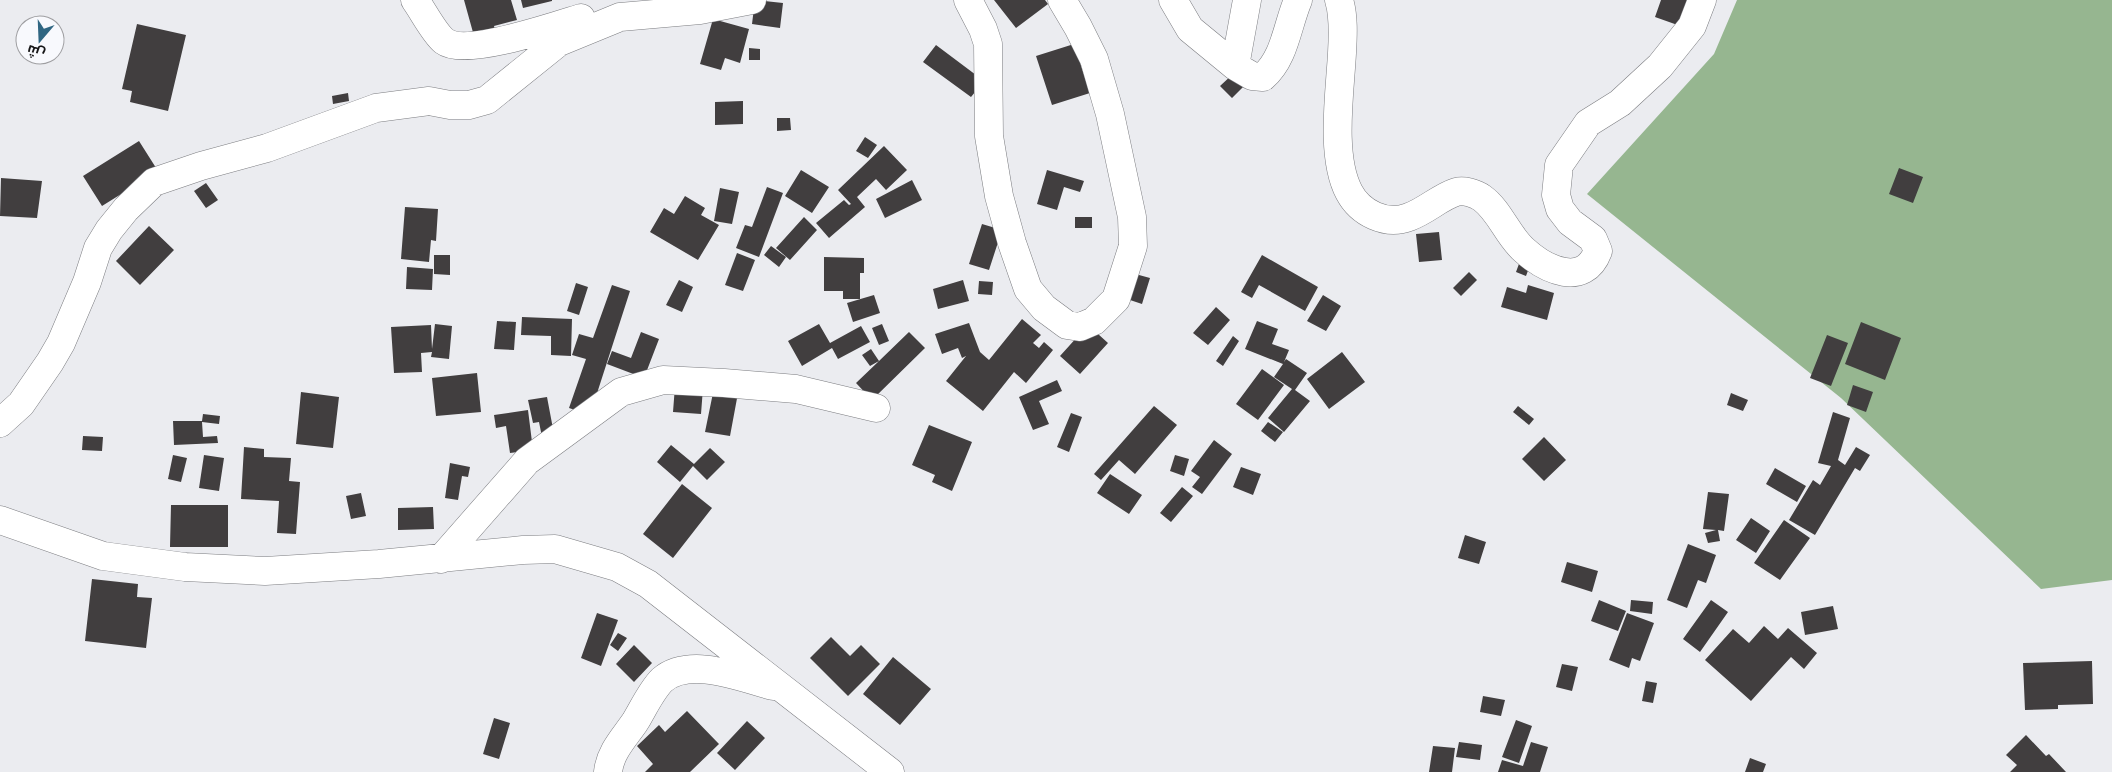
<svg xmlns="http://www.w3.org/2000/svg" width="2112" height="772" viewBox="0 0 2112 772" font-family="'Golos Text',Cairo,sans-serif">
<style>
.forest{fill:#96b690}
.building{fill:#413e3f}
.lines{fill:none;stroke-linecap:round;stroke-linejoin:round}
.minor-casing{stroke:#7c7d81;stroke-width:29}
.minor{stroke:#fff;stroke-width:28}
</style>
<rect width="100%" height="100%" fill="#ebecf0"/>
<path class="forest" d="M1737 0H2112V580L2041 589 1841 398 1587 194 1714 54Z"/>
<path class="building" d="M464 0H511L517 20 494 26 495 30 474 36Z
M521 0H552V1L523 8Z
M755 0 783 3 780 28 752 24Z
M994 0H1045L1048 4 1016 28Z
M1661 0H1696L1686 28 1655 17Z
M713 19 749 29 740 63 725 58 721 70 700 64Z
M137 24 186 35 168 111 130 102 132 91 122 89Z
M1074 44 1090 93 1052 105 1036 56Z
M936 45 984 81 971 97 923 62Z
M749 48 760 49V60H749Z
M1234 73 1245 85 1232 98 1220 86Z
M348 93 349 101 333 104 332 96Z
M743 101V124L715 125V102Z
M777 118H790L791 130 777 131Z
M865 137 877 145 868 158 856 151Z
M139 141 158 171 102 206 83 176Z
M884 146 907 170 886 190 876 179 857 197 865 207 829 238 816 223 844 200 849 205 851 204 838 190Z
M1899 168 1923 177 1913 203 1889 194Z
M801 170 829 187 812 213 785 196Z
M1047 170 1084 181 1080 192 1064 187 1057 210 1037 204Z
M1 178 42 181 37 218 0 216Z
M912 180 922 200 885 218 876 199Z
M206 183 218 200 206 208 194 191Z
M767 187 783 193 759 257 736 248 745 225 752 227Z
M720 188 739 192 732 224 714 221Z
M685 196 705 208 701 215 719 225 698 260 650 232 664 208 674 214Z
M405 207 438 209 436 241 431 240 429 262 401 259Z
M804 217 817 230 790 260 776 248Z
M1075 217H1092V228H1075Z
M982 224 1002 230 989 270 969 264Z
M149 226 174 250 140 285 116 261Z
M1439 232 1442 260 1419 262 1416 234Z
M771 246 786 257 779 267 764 255Z
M737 253 755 260 743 291 725 285Z
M1523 253 1533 257 1526 276 1516 272Z
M434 255H450V275L434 274Z
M1262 255 1318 287 1305 311 1259 285 1252 298 1241 292Z
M824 257 864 258V273H860V299H843V291H824Z
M407 267 433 269 432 290 406 289Z
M1128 272 1150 278 1142 304 1121 297Z
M1469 272 1477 280 1461 296 1453 288Z
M679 280 693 287 682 312 666 305Z
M963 280 969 301 938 309 933 289Z
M979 281 993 282 992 295 978 294Z
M576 283 588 287 579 315 567 311Z
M612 285 630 291 590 415 569 408 586 359 572 355 579 334 593 338Z
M1528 285 1554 293 1547 320 1501 307 1507 287 1526 293Z
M874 295 880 313 853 322 847 303Z
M1323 295 1341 306 1326 331 1307 321Z
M1216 307 1230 320 1208 345 1193 333Z
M522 317 572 319 571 356 551 355V336L521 335Z
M1022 319 1041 335 1033 343 1039 348 1044 342 1053 350 1026 383 1014 372 983 411 946 381 966 356 962 358 958 348 942 354 935 334 969 323 980 352 989 360Z
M497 321 516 322 514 350 494 349Z
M1257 321 1278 329 1272 344 1289 350 1284 362 1286 359 1307 373 1295 390 1310 401 1284 432 1268 418 1292 389 1274 377 1283 364 1245 349Z
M1861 322 1901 338 1885 380 1845 364Z
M435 324 452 326 449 359 431 357 432 352 421 353 422 372 394 373 391 327 431 325 432 349Z
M819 324 830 343 861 326 870 342 838 359 832 348 802 366 788 341Z
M882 324 889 341 879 345 872 328Z
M1088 325 1108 343 1080 374 1060 356Z
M641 332 659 339 644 378 607 364 612 351 631 358Z
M909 332 925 348 872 400 856 383 879 361 870 366 862 355 871 349 879 361Z
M1827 335 1848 343 1831 386 1810 378Z
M1233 336 1239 341 1223 366 1216 361Z
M1342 352 1365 382 1329 409 1307 379Z
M1262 369 1284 385 1258 420 1236 404Z
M477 373 481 412 436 416 432 378Z
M1057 380 1062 391 1039 401 1049 424 1033 430 1019 397Z
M1853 385 1873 392 1866 412 1847 405Z
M675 386 703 388 701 414 673 412Z
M714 388 738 393 730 436 705 432Z
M301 392 339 397 333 448 296 444Z
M1731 393 1748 400 1743 411 1727 405Z
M547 397 554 434 542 437 539 422 533 423 528 400Z
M1154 406 1177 425 1135 474 1119 460 1101 480 1094 474Z
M1518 406 1534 419 1529 425 1513 412Z
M528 410 533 450 510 453 506 426 496 428 494 415Z
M1833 412 1850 418 1838 460 1845 465 1856 447 1870 455 1860 471 1855 468 1815 535 1789 520 1813 480 1820 485 1831 466 1818 463Z
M1071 413 1082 417 1069 452 1057 447Z
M203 414 220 416 219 424 202 422 203 437 217 436 218 443 174 445 173 421H202Z
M1268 422 1283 432 1275 442 1261 431Z
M929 425 972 442 952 491 932 482 935 475 912 465Z
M83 436 103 437 102 451 82 450Z
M1544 437 1566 460 1544 481 1522 459Z
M1214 440 1232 454 1202 494 1192 487 1200 477 1191 471Z
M671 445 694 464 710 448 725 462 707 480 693 466 680 482 657 462Z
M244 447 264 449V457L291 458 289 481 300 482 296 534 277 533 279 501 241 499Z
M173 455 187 458 181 482 168 479Z
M204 455 224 458 219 491 199 488Z
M1175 455 1189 459 1184 476 1170 471Z
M450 463 470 467 468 477 462 476 458 500 445 498Z
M1241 467 1261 474 1253 495 1233 487Z
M1775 468 1806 486 1797 502 1766 484Z
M1110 474 1142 495 1129 514 1097 493Z
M682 484 712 508 673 558 643 534Z
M1182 487 1193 496 1171 522 1160 513Z
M1708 492 1729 494 1724 531 1718 530 1720 541 1708 543 1705 533 1716 530 1703 529Z
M361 493 366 516 351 519 346 496Z
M171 505H228V547H170Z
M433 507 434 529 398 530V508Z
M1751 518 1770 531 1756 553 1736 540Z
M1784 520 1810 538 1780 580 1754 563Z
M1465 535 1486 542 1479 564 1458 558Z
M1688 544 1716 555 1706 583 1698 580 1687 608 1667 600Z
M1567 562 1598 571 1592 592 1561 582Z
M92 579 138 584 137 597 152 598 146 648 85 641Z
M1599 600 1626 611 1618 631 1591 621Z
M1631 600 1653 602 1652 614 1630 611Z
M1711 600 1728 612 1700 652 1683 639Z
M1833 606 1838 629 1805 635 1801 612Z
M597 613 618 620 601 666 581 658Z
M1627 613 1654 623 1640 661 1632 658 1629 668 1609 660Z
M1764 626 1778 639 1788 628 1817 653 1804 669 1791 657 1751 701 1705 660 1733 629 1749 643Z
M618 633 627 638 618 651 610 645Z
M831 637 850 656 861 645 880 664 848 696 810 658Z
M634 645 652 663 634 682 616 664Z
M893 657 931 689 900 725 863 694Z
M2092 661 2093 704 2058 705V709L2025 710 2023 663Z
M1562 664 1578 667 1572 691 1556 687Z
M1646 681 1657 683 1653 703 1642 701Z
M1483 696 1505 700 1501 716 1480 712Z
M687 711 719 744 690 772H645L653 764 637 746 659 725 665 732Z
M494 718 510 723 499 759 483 754Z
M1516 720 1532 726 1519 763 1502 757Z
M747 721 765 738 735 770 717 753Z
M2026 735 2046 756 2049 754 2066 772H2010L2017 765 2006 755Z
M1459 742 1482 745 1480 760 1456 757Z
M1531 742 1548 747 1540 772H1498L1502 760 1523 766Z
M1433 746 1455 748 1452 772H1429Z
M1750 758 1766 764 1763 772H1745Z"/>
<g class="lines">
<defs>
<path id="minor" d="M415 0C423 11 434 33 444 41 465 57 555 26 581 18
M968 0 983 29 988 44 989 136 999 196 1012 243 1028 289 1044 308 1067 325 1080 327 1094 321 1116 299 1133 246 1132 217 1110 114 1094 59 1078 27 1062 0
M1173 0 1190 29 1235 66 1252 76 1263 77C1285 58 1287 26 1298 0
M1339 0C1344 16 1343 36 1342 53 1340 92 1330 156 1349 192 1360 213 1386 226 1409 217 1426 211 1440 197 1456 192 1464 190 1475 193 1482 198 1500 211 1507 235 1524 250 1546 270 1584 288 1598 251L1593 239 1570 222 1560 209 1556 195 1559 165 1588 123 1620 103 1660 66 1692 26 1702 0
M1235 66 1247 0
M0 423 21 404 50 362 61 343 87 282 98 248 109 230 126 209 154 182 201 166 267 148 376 108 429 101 450 105H469L487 100 559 42 620 17 700 10 752 0
M0 520 103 556 185 567 265 571 379 564 523 550 555 549 617 567 648 584 890 772
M441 559 527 461 621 392 663 380 724 383 796 389 876 408
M608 772C610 752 624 738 635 722 643 709 651 691 662 680 690 656 742 678 773 686"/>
</defs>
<use href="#minor" class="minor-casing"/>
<use href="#minor" class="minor"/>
</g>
<g transform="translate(40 40) rotate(199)"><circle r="24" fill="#f8f9fd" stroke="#9e9ea1"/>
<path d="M0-4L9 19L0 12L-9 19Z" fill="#306682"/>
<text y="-8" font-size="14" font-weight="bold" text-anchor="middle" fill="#161617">ش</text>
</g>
</svg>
